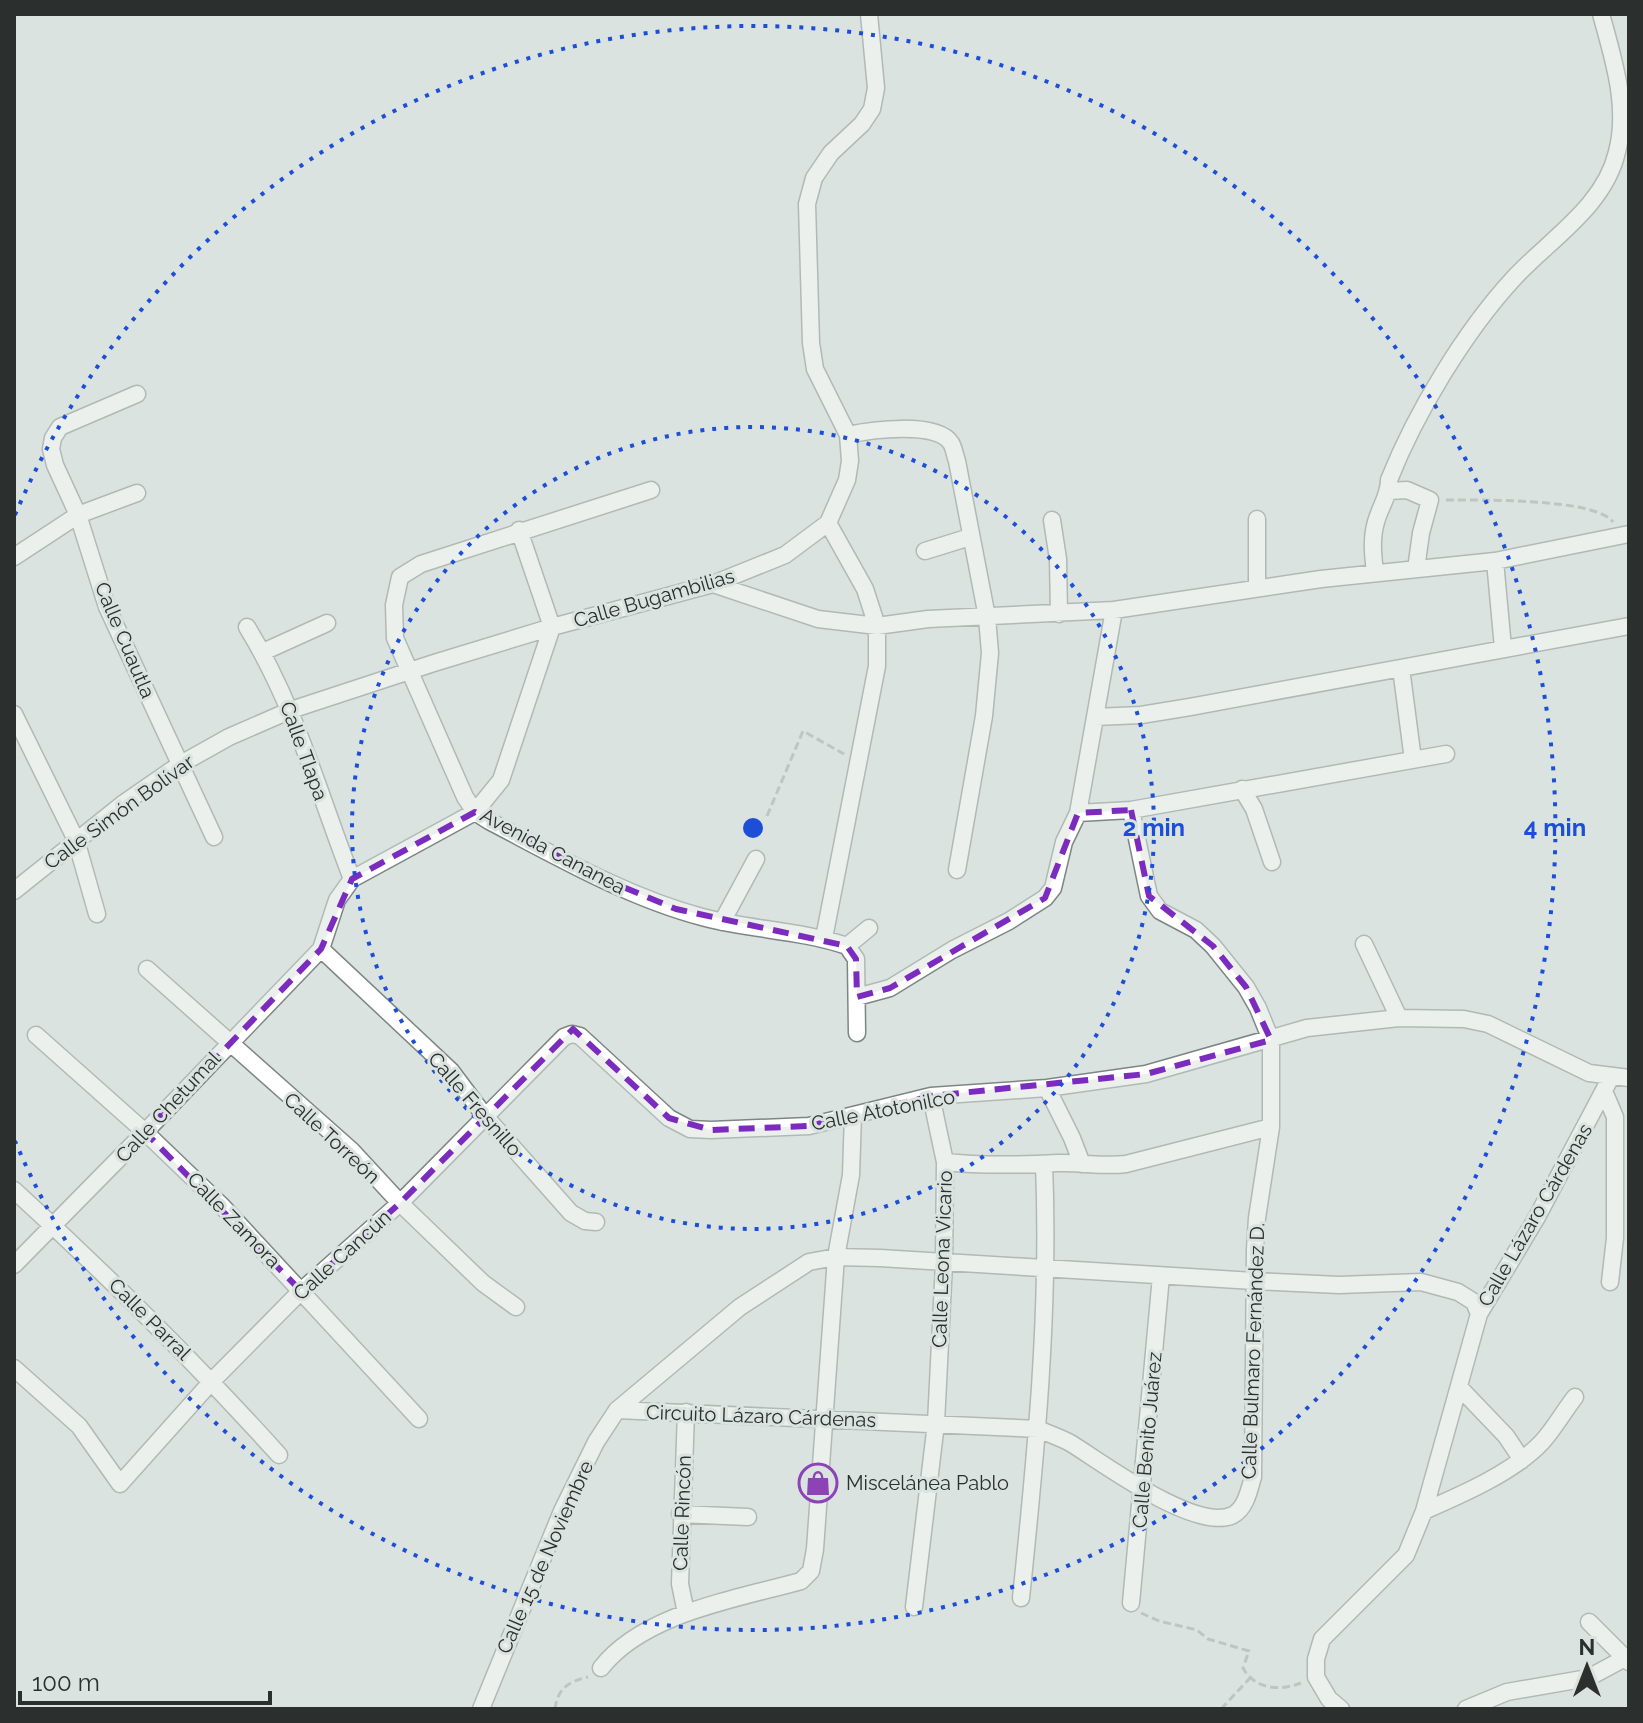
<svg xmlns="http://www.w3.org/2000/svg" width="1643" height="1723" viewBox="0 0 1643 1723" font-family="Raleway,sans-serif">
<style>
.lines{fill:none;stroke-linecap:round;stroke-linejoin:round}
.minor-casing{stroke:#7e8683;stroke-width:19}
.path{stroke:#9ba29f;stroke-width:3;stroke-dasharray:8 4;stroke-linecap:butt}
.minor{stroke:#fff;stroke-width:16}
.marked{fill:none;stroke:#7b2cbf;stroke-width:6;stroke-dasharray:16 10;stroke-linejoin:round}
.ring{fill:none;stroke:#1d4ed8;stroke-width:4;stroke-dasharray:4 8}
.labels{text-anchor:middle;stroke-width:6;stroke-linejoin:round;paint-order:stroke}
.street-label{font-size:20px;fill:#2b2f2d;stroke:#dae3df}
.poi-label{font-size:20px;fill:#2b2f2d;stroke:#dae3df;text-anchor:start}
.centre{fill:#1d4ed8;stroke:#dae3df;stroke-width:4}
.ring-label{font-size:24px;text-anchor:middle;font-weight:bold;fill:#1d4ed8;stroke:#dae3df;stroke-width:6;stroke-linejoin:round;paint-order:stroke}
</style>
<rect width="100%" height="100%" fill="#dae3df"/>
<g class="lines">
<defs>
<path id="minor" d="M137 394 60 427 53 438 51 449 55 465 78 515 107 607 214 837
M848 435C870 430 936 421 951 443 954 448 955 456 957 461L987 617 990 653 984 716 957 870
M651 490 421 564 400 577 394 605 395 638 465 797 475 812 489 821C558 857 627 897 702 917 750 930 800 930 847 946
M1389 491 1407 490 1430 500 1421 533 1416 569
M1052 520 1058 559 1059 614
M925 551 970 537
M14 557 78 515 137 493
M1495 561 1503 648
M1375 573C1373 555 1371 539 1376 522 1380 507 1389 496 1389 480 1416 412 1465 331 1514 278 1550 239 1604 207 1617 152 1629 106 1613 58 1601 14
M713 584 818 619 877 626 928 619 1114 610 1321 579 1495 561 1629 534
M1257 588V519
M247 627C295 705 319 794 352 879
M263 652 327 623
M1401 668 1413 760
M14 714 76 840 97 914
M1095 717 1141 715 1190 707 1629 626
M1242 789 1254 809 1272 862
M1078 813 1131 810 1446 754
M14 891 124 803 179 765 229 737 291 710 434 663 552 627 713 584 785 555 828 523 847 480 850 461 848 435 815 369 811 343 807 204 814 178 831 153 862 124 872 109 876 88 869 14
M722 922 756 859
M824 938 877 666V626L865 589 828 523
M1364 944 1399 1018
M847 946 856 959 857 1033
M847 946 869 928
M321 949 451 1071 484 1115 571 1213 585 1221 596 1222
M147 969 351 1150 400 1203 483 1283 516 1307
M857 997 890 988 952 950 1009 921 1045 898 1053 888 1064 842 1078 813 1114 610
M36 1035 145 1132 221 1205 419 1419
M1047 1088 1072 1138 1082 1164
M1604 1091 1615 1117V1238L1610 1282
M945 1162C983 1166 1020 1165 1058 1163 1081 1162 1102 1167 1126 1164L1271 1127
M14 1190C107 1275 195 1362 279 1455
M14 1265 145 1132 321 949 337 900 352 879 475 812 501 780 552 627 519 530
M14 1368 79 1426 120 1484 212 1381 301 1291 400 1203 564 1037 572 1034 580 1036 669 1118 690 1129 711 1130 809 1126 931 1096 1047 1088 1146 1074 1307 1028 1399 1018 1464 1019 1488 1024 1589 1073 1629 1078
M1460 1388 1506 1436 1522 1460
M617 1410 1038 1429C1049 1434 1062 1438 1072 1444 1104 1464 1197 1533 1233 1515 1246 1508 1249 1490 1253 1477L1255 1249 1257 1218 1271 1127V1040L1258 1008 1246 987 1213 946 1196 930 1160 911 1149 896 1131 810
M1424 1511C1461 1495 1514 1472 1542 1442 1554 1429 1564 1411 1575 1397
M680 1514 748 1517
M1021 1598C1036 1454 1050 1309 1044 1164
M1131 1603 1161 1276
M914 1607 936 1423 944 1263 945 1162 931 1096
M686 1613 680 1584 686 1412
M1589 1622 1629 1662
M601 1668C644 1613 737 1599 801 1581L811 1571 815 1549 836 1257 851 1175 853 1115
M481 1709 562 1511 596 1442 617 1410 740 1307 809 1262 836 1257 880 1258 1254 1281 1339 1285 1421 1282 1458 1292 1474 1302 1479 1314
M1341 1709 1329 1699 1316 1677V1659L1322 1639 1406 1555 1424 1511 1479 1314 1537 1217 1611 1077
M1466 1709 1507 1692 1588 1678 1625 1658"/>
</defs>
<use href="#minor" class="minor-casing"/>
<path class="path" d="M1446 500C1478 500 1596 498 1613 522
M767 816 803 731 844 754
M1141 1613 1159 1621 1197 1630 1208 1639 1249 1651 1243 1668C1255 1690 1281 1691 1301 1683
M555 1709C558 1687 569 1682 588 1677
M1221 1709 1250 1678"/>
<use href="#minor" class="minor"/>
</g>
<path d="M0 0H1643V1723H0ZM1131 810 1149 896 1213 946 1246 987 1271 1040 1146 1074 931 1096 809 1126 711 1130 669 1118 573 1029 400 1203 301 1291 145 1132 321 949 352 879 475 812 592 874 676 909 847 946 856 959 857 997 890 988 1045 898 1078 813Z" fill="#dae3df" fill-opacity=".55" fill-rule="evenodd"/>
<path class="marked" d="M1131 810 1149 896 1213 946 1246 987 1271 1040 1146 1074 931 1096 809 1126 711 1130 669 1118 573 1029 400 1203 301 1291 145 1132 321 949 352 879 475 812 592 874 676 909 847 946 856 959 857 997 890 988 1045 898 1078 813Z"/>
<g class="ring">
<circle cx="753" cy="828" r="401"/>
<path d="M15 515A802 802 0 1 1 15 1141"/>
</g>
<defs>
<symbol id="shop-ring" viewBox="-11 -11 22 22"><circle r="9.5" fill="#dae3df" stroke="#8c43b5" stroke-width="1.5"/><path d="M-5-2.5h2.3a2.7 3.5 0 0 1 5.4 0H5L5.5 6h-11ZM-1.5-2.5h3a1.5 2.3 0 0 0-3 0Z" fill="#8c43b5"/></symbol>
</defs>
<g fill-rule="evenodd">
<use href="#shop-ring" x="796" y="1461" width="44" height="44"/>
</g>
<g class="labels">
<g class="street-label">
<text transform="translate(654 598) rotate(-16)" y="7">Calle Bugambilias</text>
<text transform="translate(125 640) rotate(67)" y="7">Calle Cuautla</text>
<text transform="translate(304 751) rotate(70)" y="7">Calle Tlapa</text>
<text transform="translate(119 812) rotate(-36)" y="7">Calle Simón Bolívar</text>
<text transform="translate(553 851) rotate(28)" y="7">Avenida Cananea</text>
<text transform="translate(475 1104) rotate(49)" y="7">Calle Fresnillo</text>
<text transform="translate(168 1107) rotate(-47)" y="7">Calle Chetumal</text>
<text transform="translate(883 1110) rotate(-11)" y="7">Calle Atotonilco</text>
<text transform="translate(332 1138) rotate(43)" y="7">Calle Torreón</text>
<text transform="translate(1535 1215) rotate(-60)" y="7">Calle Lázaro Cárdenas</text>
<text transform="translate(234 1220) rotate(46)" y="7">Calle Zamora</text>
<text transform="translate(342 1255) rotate(-42)" y="7">Calle Cancún</text>
<text transform="translate(942 1259) rotate(-88)" y="7">Calle Leona Vicario</text>
<text transform="translate(150 1319) rotate(45)" y="7">Calle Parral</text>
<text transform="translate(1253 1351) rotate(-88)" y="7">Calle Bulmaro Fernández D.</text>
<text transform="translate(761 1416) rotate(2)" y="7">Circuito Lázaro Cárdenas</text>
<text transform="translate(1147 1440) rotate(-85)" y="7">Calle Benito Juárez</text>
<text transform="translate(682 1513) rotate(-88)" y="7">Calle Rincón</text>
<text transform="translate(545 1557) rotate(-66)" y="7">Calle 15 de Noviembre</text>
</g>
<g class="poi-label">
<text x="846" y="1490">Miscelánea Pablo</text>
</g>
</g>
<circle cx="753" cy="828" r="12" class="centre"/>
<g class="ring-label">
<text x="1154" y="836">2 min</text>
<text x="1555" y="836">4 min</text>
</g>
<rect width="1643" height="1723" fill="none" stroke="#2b2f2d" stroke-width="32"/>
<g transform="translate(1587 1667)" stroke="#dae3df" stroke-width="6" paint-order="stroke">
<path d="M0-6L14 30L0 20L-14 30Z" fill="#2b2f2d"/>
<text y="-12" font-size="22" font-weight="bold" text-anchor="middle" fill="#2b2f2d">N</text>
</g>
<path d="M20 1691v12h250v-12" fill="none" stroke="#2b2f2d" stroke-width="4"/>
<text x="32" y="1691" font-size="24" fill="#2b2f2d" stroke="#dae3df" stroke-width="6" paint-order="stroke">100 m</text>
</svg>
